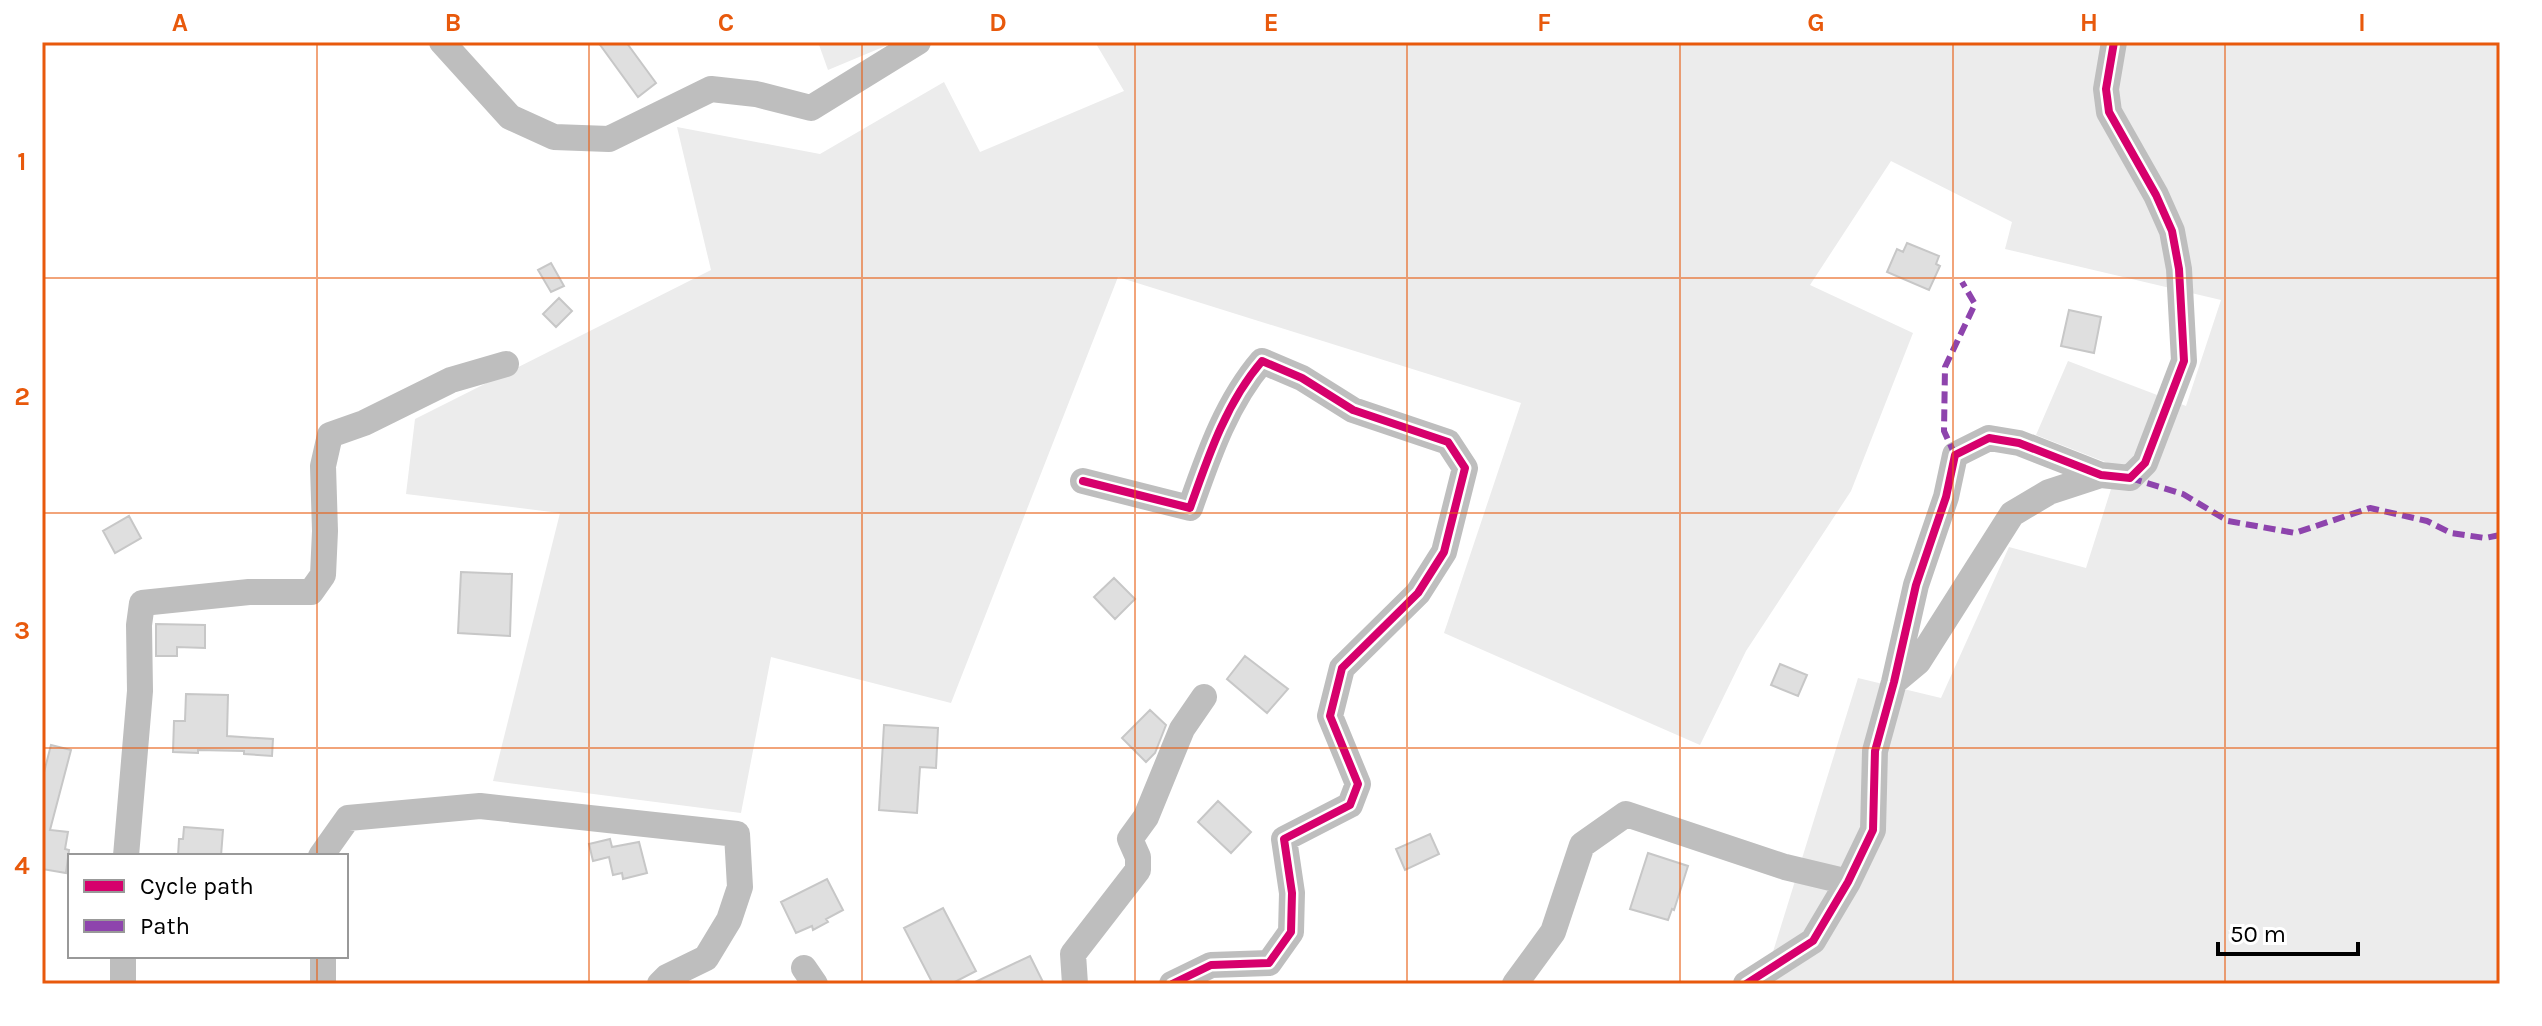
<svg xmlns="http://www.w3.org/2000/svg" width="2542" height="1026" viewBox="0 0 2542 1026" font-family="Karla,sans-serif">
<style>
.green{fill:#ececec}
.building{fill:#dfdfdf;stroke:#c7c7c7;stroke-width:2}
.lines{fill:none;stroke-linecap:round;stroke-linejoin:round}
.minor{stroke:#bebebe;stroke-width:26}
.quiet{stroke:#8e44ad;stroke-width:6;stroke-dasharray:12 6;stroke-linecap:butt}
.cycleway-casing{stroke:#fff;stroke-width:13}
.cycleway{stroke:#d6006c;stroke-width:8}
.grid{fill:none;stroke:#e8590c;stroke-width:2;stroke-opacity:0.55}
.neatline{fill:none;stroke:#e8590c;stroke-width:3}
.grid-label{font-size:26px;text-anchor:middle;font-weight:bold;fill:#e8590c}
</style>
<rect width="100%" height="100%" fill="#fff"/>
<path class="green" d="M818 42H895L828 70Z
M1095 42H2500V984H1763L1858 678 1941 698 2009 547 2086 568 2118 467 2036 435 2068 361 2186 406 2221 300 2005 249 2012 222 1891 161 1810 285 1913 333 1851 491 1746 651 1700 745 1444 633 1521 403 1118 277 951 703 771 657 741 813 493 781 560 513 406 494 415 419 711 270 677 127 820 154 944 82 980 152 1124 91Z"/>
<path class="building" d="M598 42H626L656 83 638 97Z
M1907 243 1939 256 1936 264 1940 266 1929 290 1887 272 1897 249 1903 252Z
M551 263 564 286 551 292 538 270Z
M559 298 572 311 556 327 543 314Z
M2069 310 2101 317 2094 353 2061 346Z
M129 516 141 538 115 553 103 531Z
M461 572 512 574 510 636 458 633Z
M1114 578 1135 599 1115 619 1094 597Z
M156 624 205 625V648L177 647V656H156Z
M1245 656 1288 689 1267 713 1227 679Z
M1780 664 1807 675 1798 696 1771 685Z
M186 694 228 695 227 736 273 739 272 756 244 754V751L198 750V753L173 752 174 721H185Z
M1150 710 1166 725 1155 753 1146 762 1122 738Z
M884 725 938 728 936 768 920 767 917 813 879 810Z
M51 745 71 750 50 830 68 832 65 849 69 850 66 873 42 869V780Z
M1218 801 1251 832 1231 853 1198 822Z
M184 827 223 830 221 856H178L179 839H183Z
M1430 834 1439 854 1405 870 1396 849Z
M610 839 612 847 639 842 647 873 623 879 622 873 613 875 609 857 593 861 589 844Z
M1648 853 1688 866 1674 910 1672 909 1668 920 1630 909Z
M827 879 843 910 826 919 828 922 813 930 812 926 796 933 781 902Z
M943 908 976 971 951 984H933L904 928Z
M1030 956 1044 984H971Z"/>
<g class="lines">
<path class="minor" d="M442 42 510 117 554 137 609 139 711 89 756 94 811 108 918 42
M1083 481 1190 508C1208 457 1226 403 1262 361L1302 378 1353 410 1448 442 1465 468 1444 552 1418 593 1342 668 1330 716 1358 784 1350 805 1284 839 1292 893 1291 932 1269 963 1211 965 1172 984
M1894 682 1918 662 2012 514 2049 492 2101 475
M126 856 140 691 139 625 142 603 249 592H311L323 575 325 531 323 466 330 435 364 423 451 380 506 364
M321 856 348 818 480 806 737 834 740 887 729 920 706 958 667 977 660 984
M804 968 815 984
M123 984V956
M323 984V956
M1075 984 1073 954 1138 870V857L1130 839 1146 817 1182 729 1204 697
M1515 984 1553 932 1582 845 1626 814 1785 867 1848 882
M1746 984 1813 941 1848 882 1873 830 1875 751 1894 682 1916 585 1946 497 1955 455 1989 438 2019 443 2101 475 2130 478 2145 463 2184 361 2179 269 2172 231 2156 195 2109 112 2106 89 2114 42"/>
<path class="quiet" d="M1955 455 1944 431 1945 367 1975 304 1962 282
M2130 478 2183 494 2228 521 2295 533 2370 508 2427 521 2451 533 2485 538 2500 535"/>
<defs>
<path id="cycleway" d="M1083 481 1190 508C1208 457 1226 403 1262 361L1302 378 1353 410 1448 442 1465 468 1444 552 1418 593 1342 668 1330 716 1358 784 1350 805 1284 839 1292 893 1291 932 1269 963 1211 965 1172 984
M1746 984 1813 941 1848 882 1873 830 1875 751 1894 682 1916 585 1946 497 1955 455 1989 438 2019 443 2101 475 2130 478 2145 463 2184 361 2179 269 2172 231 2156 195 2109 112 2106 89 2114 42"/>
</defs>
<use href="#cycleway" class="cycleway-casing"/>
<use href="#cycleway" class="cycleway"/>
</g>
<path class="grid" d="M317 42V856M589 42V984M862 42V984M1135 42V984M1407 42V984M1680 42V984M1953 42V984M2225 42V984M42 278H2500M42 513H2500M42 748H2500M317 956V984"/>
<rect width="2542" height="1026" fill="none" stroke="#ffffff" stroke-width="88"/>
<rect x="68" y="854" width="280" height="104" fill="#ffffff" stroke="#999999" stroke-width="2"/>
<rect x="84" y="880" width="40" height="12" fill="#d6006c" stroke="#999999" stroke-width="2"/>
<text x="140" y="894" font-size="24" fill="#000000">Cycle path</text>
<rect x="84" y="920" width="40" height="12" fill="#8e44ad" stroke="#999999" stroke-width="2"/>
<text x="140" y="934" font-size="24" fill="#000000">Path</text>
<path d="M2218 942v12h140v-12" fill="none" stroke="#000000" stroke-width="4"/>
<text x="2230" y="942" font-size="24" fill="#000000" stroke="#ffffff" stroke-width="6" paint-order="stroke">50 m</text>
<rect x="44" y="44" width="2454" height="938" class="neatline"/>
<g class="grid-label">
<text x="180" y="31">A</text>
<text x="453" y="31">B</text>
<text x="726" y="31">C</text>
<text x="998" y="31">D</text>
<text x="1271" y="31">E</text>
<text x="1544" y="31">F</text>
<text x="1816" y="31">G</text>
<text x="2089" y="31">H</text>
<text x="2362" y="31">I</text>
<text x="22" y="170">1</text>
<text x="22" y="405">2</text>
<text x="22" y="639">3</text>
<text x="22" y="874">4</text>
</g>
</svg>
